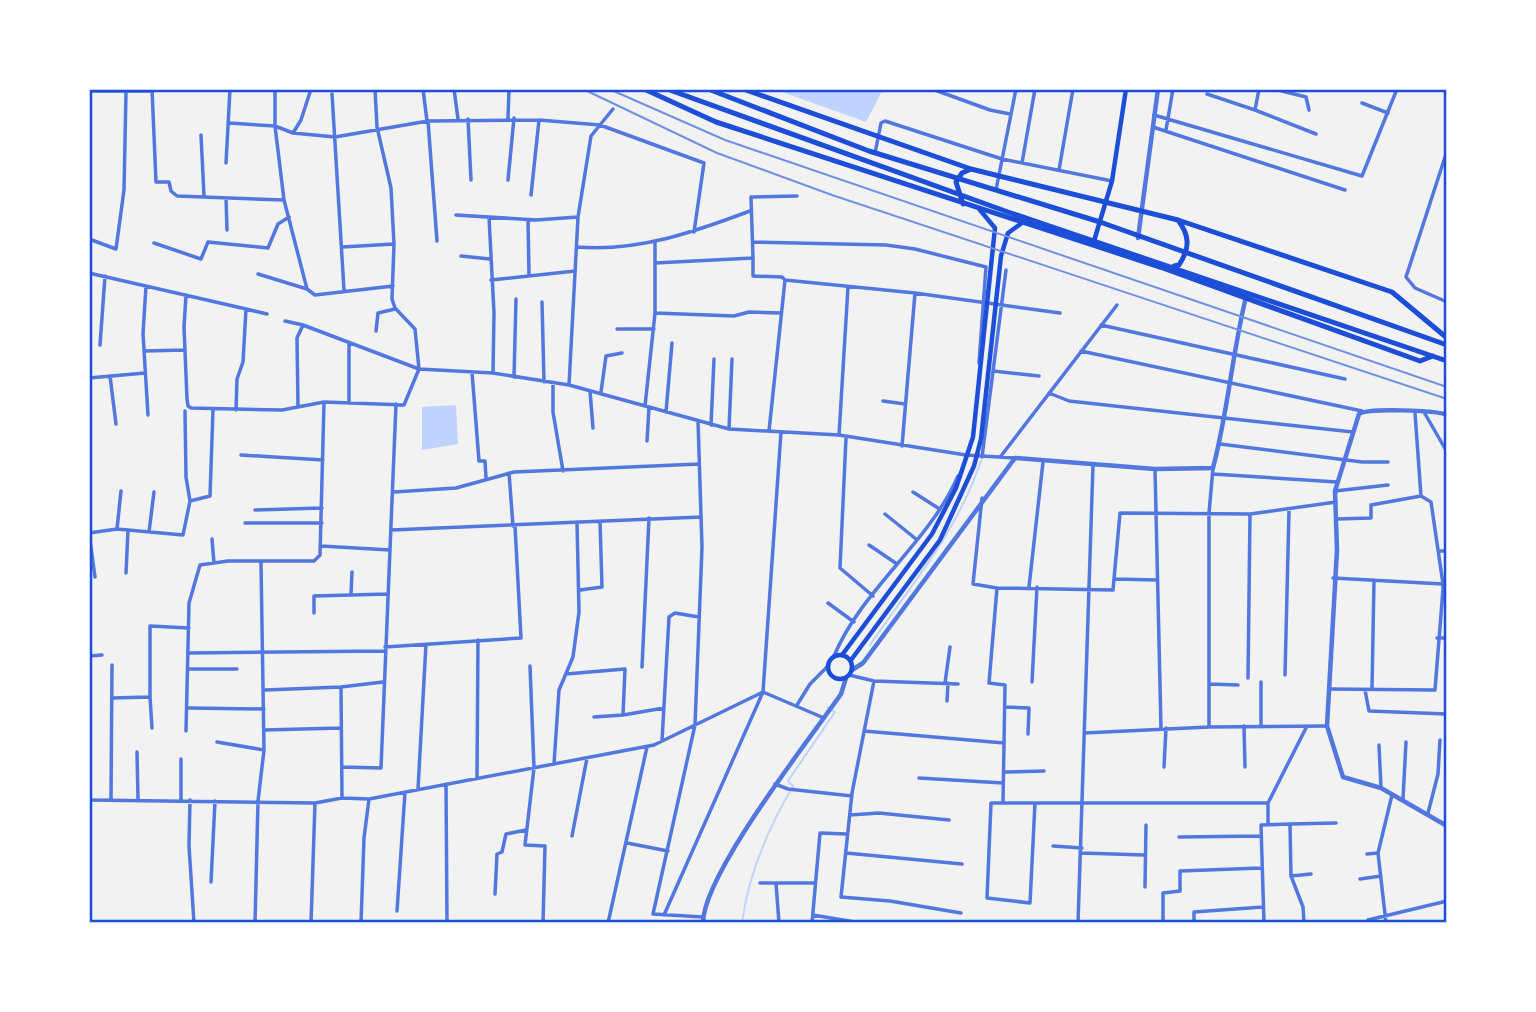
<svg xmlns="http://www.w3.org/2000/svg" width="1536" height="1012" viewBox="0 0 1536 1012" font-family="'Source Sans 3',sans-serif">
<style>
.water{fill:#bfd3fe}
.lines{fill:none;stroke-linecap:round;stroke-linejoin:round}
.stream{stroke:#bfd3fe;stroke-width:2}
.minor{stroke:#5277de;stroke-width:3.5}
.tertiary{stroke:#5277de;stroke-width:4.5}
.secondary{stroke:#1d4ed8;stroke-width:4.5}
.trunk{stroke:#1d4ed8;stroke-width:5}
.rail{stroke:#7290e2;stroke-width:2}
.neatline{fill:none;stroke:#1d4ed8;stroke-width:2.5}
</style>
<rect width="100%" height="100%" fill="#f2f2f2"/>
<path class="water" d="M774 89H883L866 122Z
M456 405 458 444 422 450V407Z"/>
<g class="lines">
<path class="stream" d="M870 645C913 582 956 534 981 461
M742 923C748 875 769 827 793 786L788 781 835 712 827 707"/>
<path class="minor" d="M152 89 156 182H169L171 191 177 196 284 200
M275 89V126L284 200 307 289 315 295 393 286
M423 89 427 121
M454 89 458 119
M932 89 990 110 1010 114
M1274 89 1306 97 1309 110
M1442 89 1447 92
M89 91H152
M332 94 344 290
M1207 94 1255 110 1259 89
M1362 103 1388 113
M1255 110 1316 134
M1154 115 1362 176 1397 89
M508 118 509 89
M468 119 471 180
M428 121 437 241
M229 123 275 126 293 133 335 137 428 121 539 120 600 125 704 163 694 232
M1153 127 1345 190
M1166 130 1173 89
M293 133 301 120 311 89
M201 135 204 196
M1447 151 1406 277 1415 288 1447 302
M875 153 881 123 885 121 1002 159 1112 181
M226 163 230 89
M1022 163 1035 89
M1059 170 1073 89
M508 180 514 118
M996 190 1016 89
M531 195 539 120
M226 198 227 230
M456 215 536 220 578 217
M489 217 494 313 493 373
M528 220 529 274
M89 239 116 249 124 190 126 92
M753 242 886 245 915 249 986 267 979 363
M154 243 201 259 208 242 268 248 278 224 289 217
M342 247 394 244
M577 247C638 252 694 232 750 211
M461 256 490 259
M753 258V276L782 277 785 280 915 293 1060 313
M655 263 753 258 751 197 797 196
M89 273 246 309 243 362 237 379 236 410
M258 274 307 289
M491 280 575 271
M146 286 143 334 148 415
M186 295 184 327 187 399 188 406 191 408 282 410 324 402 404 405 419 369 493 373 569 385 729 429 839 435 966 455 1015 458
M542 302 544 382
M246 309 267 314
M655 313 734 316 749 312 781 313
M285 321 303 325
M1101 325 1345 379
M617 329H654
M376 331 378 313 395 309
M100 345 105 276
M144 351 184 350
M1081 351 1362 411
M993 371 1039 376
M472 372 479 461H485L486 478
M110 376 116 424
M514 377 516 299
M89 378 145 373
M553 383V412L563 471
M569 385 578 217 591 136 613 109
M590 391 593 428
M601 392 606 356 622 353
M1049 393 1069 401 1353 432
M883 401 905 404
M349 403V344
M645 406 655 313V242
M298 407 297 338 303 325 419 369 415 329 395 308 392 299 394 244 391 188 377 127 375 89
M185 411 186 477 190 501
M666 412 672 343
M1424 412 1447 452
M1415 413 1421 496
M698 421 702 547 695 725 653 914 703 917
M711 425 714 359
M729 429 732 359
M769 431 785 280
M839 435 848 287
M846 438 840 568 873 596
M647 441 649 408
M1220 444 1362 462H1388
M902 446 915 293
M241 455 323 460
M1001 456 1117 305
M982 457 1006 270
M1155 469 1161 728
M509 473 513 526
M1213 474 1337 482
M1335 491 1388 485
M394 492 456 488 514 472 699 464
M913 492 938 508
M982 498 973 584 997 588 1113 590 1120 513 1250 514 1336 502
M255 510 322 508
M885 514 916 539
M1336 519 1371 518V505L1421 496 1431 502 1443 584
M245 523H322
M117 529 121 491
M391 530 701 517
M149 532 154 492
M89 533 117 529 183 535 190 501 210 496 213 410
M89 533 95 577
M212 539 214 563
M869 545 897 564
M321 546 390 550
M1439 551H1447
M126 573 128 530
M1333 578 1443 584V589H1447
M1115 579 1157 580
M1029 587 1043 462
M997 588 989 683 1005 685 1003 803
M580 590 602 587 600 521
M351 594 352 572
M828 603 854 622
M314 613V596L388 594
M1437 638H1447
M385 647 521 638 515 526
M189 653 385 651
M89 656 102 655
M834 656C862 589 929 543 958 476
M530 666 534 768 525 845 545 846 543 923
M642 667 649 518
M188 669H237
M566 674 625 669 623 715 664 708
M849 675 874 681 958 684
M1285 675 1289 511
M1248 678 1250 514
M874 681 852 793 841 897 890 901 961 913
M1032 682 1037 587
M1261 682V726
M945 683 950 647
M1209 684 1238 685
M341 687 383 682
M1329 689 1435 690 1443 589
M1372 689 1374 580
M265 690 341 687 342 798
M1365 690 1369 711 1447 714
M150 697 152 728
M112 698 150 697V626L189 628
M947 701 948 683
M797 705 810 684 828 666
M1005 707 1029 708 1028 734
M189 708 264 709
M594 717 623 715
M1244 726 1245 767
M1209 727V513L1213 468
M264 730 341 728
M186 731 189 603 200 565 228 561H314L320 555 324 403
M864 731 1004 743
M1084 733 1209 727 1327 726
M662 741 669 617 675 613 699 617
M217 742 264 750
M1379 745 1381 788
M137 752 138 799
M554 764 559 690 573 657 579 612 577 522
M342 767 381 768 396 404
M1164 767 1166 728
M1004 772 1044 771
M477 778 478 640
M919 778 1003 783
M446 784 447 923
M775 784 788 789 852 796
M418 789 426 644
M111 799 112 665
M181 799V759
M1403 799 1406 742
M89 800 315 803 342 798 369 799 654 745 763 692 824 718
M190 800 189 846 194 923
M1035 803 1030 903 987 898 991 803H1268
M1428 813 1438 774 1440 740
M850 815 879 813 949 820
M1290 824 1336 823
M1268 825V803L1307 726
M572 836 587 758
M1179 837 1261 836
M627 843 668 851
M1053 846 1082 848
M846 853 962 864
M1081 853 1145 855
M1367 854 1378 853
M1291 876 1311 874
M1360 879 1381 876
M211 882 215 801
M760 883H815
M776 883 779 923
M1145 887 1146 825
M495 894 497 854 502 852 506 834 526 830
M397 911 405 792
M664 915 763 692 781 432
M813 915 861 923
M1368 920 1447 901
M255 923 258 801 264 750 261 563
M311 923 315 803
M361 923 364 838 369 799
M608 923 647 747
M812 923 820 833 847 834
M1078 923 1093 465
M1163 923V893L1180 891V871L1261 868
M1194 923V912L1263 907
M1264 923 1261 825 1290 824 1291 876 1303 907 1304 923
M1386 923 1378 853 1392 795"/>
<path class="tertiary" d="M1138 238 1158 89
M1447 415C1436 410 1367 408 1359 414L1335 491 1337 550 1327 726 1343 777 1381 788 1447 826
M852 670 863 663 1015 458 1155 469 1213 468C1228 412 1232 354 1246 297
M703 923C703 874 810 739 841 694L846 678"/>
<path class="secondary" d="M1094 241 1112 181 1126 89
M828 667a12 12 0 1 1 24 0a12 12 0 1 1-24 0Z
M842 655 932 534 956 488 973 437 995 228 980 210
M851 660 940 540 974 466 981 439 1001 256 1008 233 1022 223"/>
<path class="trunk" d="M644 89 716 122 1160 267 1420 361 1433 356
M667 89 1008 212 1447 361
M708 89 869 151 1100 222 1447 345
M743 89 971 169 1178 220 1392 292 1447 338
M963 204 956 182 962 173 971 169
M1174 266 1179 265C1190 248 1190 236 1178 220"/>
<path class="rail" d="M583 89 717 153 832 195 1447 399
M609 89 725 140 1447 387"/>
</g>
<rect width="1536" height="1012" fill="none" stroke="#ffffff" stroke-width="182"/>
<rect x="91" y="91" width="1354" height="830" class="neatline"/>
</svg>
